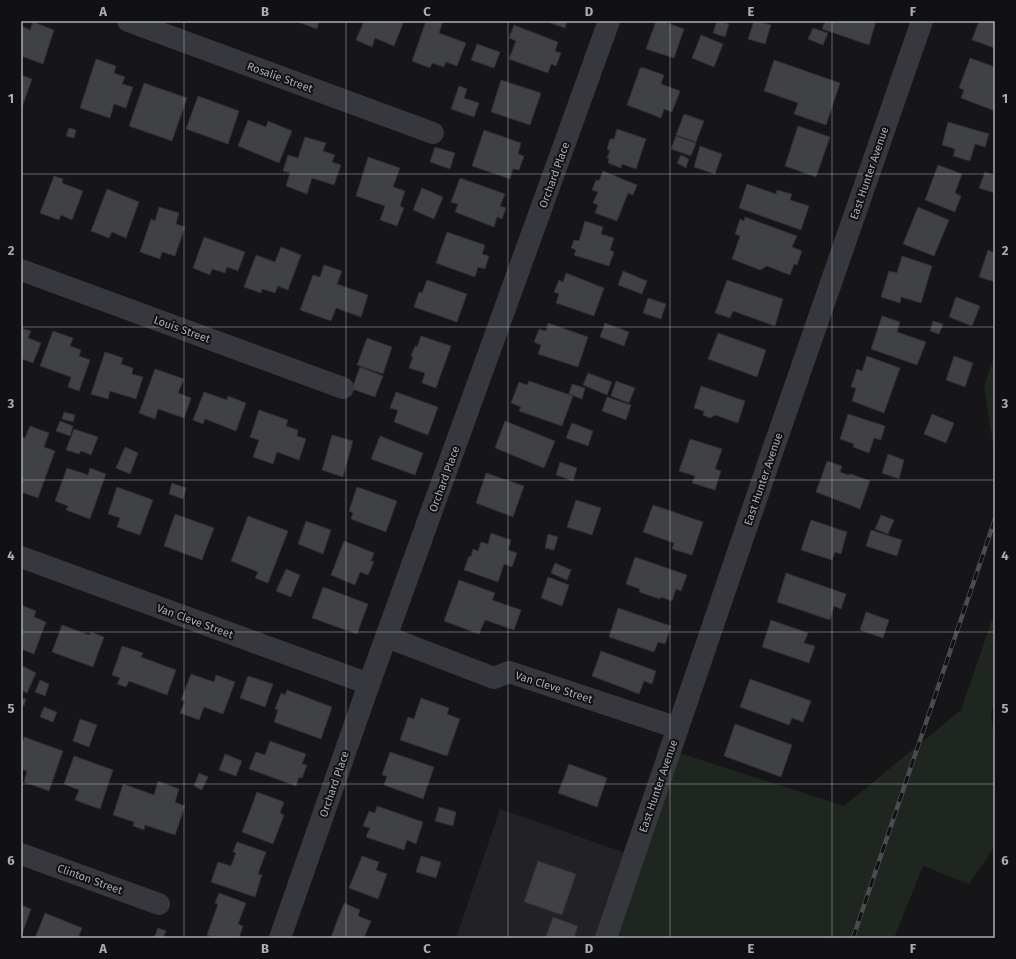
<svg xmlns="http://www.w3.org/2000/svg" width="1016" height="959" viewBox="0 0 1016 959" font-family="'Fira Sans',sans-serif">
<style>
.built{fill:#222225}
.green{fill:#1e261f}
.building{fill:#404145;stroke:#303034}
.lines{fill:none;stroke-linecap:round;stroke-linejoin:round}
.minor{stroke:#37383d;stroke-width:22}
.rail-casing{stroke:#4a4c52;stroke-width:4.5}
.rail{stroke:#111113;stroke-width:3;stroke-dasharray:9;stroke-linecap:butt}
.grid{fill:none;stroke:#a8adb8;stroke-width:1;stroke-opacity:0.55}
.labels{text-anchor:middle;stroke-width:4;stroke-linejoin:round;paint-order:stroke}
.street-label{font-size:11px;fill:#a8adb8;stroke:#111113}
.neatline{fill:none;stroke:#a8adb8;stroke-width:1.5}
.grid-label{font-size:13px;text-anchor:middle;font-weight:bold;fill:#a8adb8}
</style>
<rect width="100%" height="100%" fill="#161618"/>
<path class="built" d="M500 809 634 856 606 938H456Z"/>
<path class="green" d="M995 354V457L984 386Z
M995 611V703L991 714 995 739V846L969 884 923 866 894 938H606L670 750 844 806 961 710Z"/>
<path class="building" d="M295 21H319L317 29Z
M364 21H404L394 46 375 38 372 47 356 40Z
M426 21H443L439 33 466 43 457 66 446 62 444 67 432 63 430 68 412 61Z
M545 21H567L565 28Z
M656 21H662L684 29 674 58 646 49Z
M717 21 729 24 725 37 713 33Z
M754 21 771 25 765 44 748 39Z
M825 21H876L869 45 822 29Z
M979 21H995V48L972 40Z
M33 22 54 30 43 64 21 56V26L30 30Z
M514 25 558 42 555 51 561 53 556 66 551 64 548 73 509 59 516 41 509 38Z
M813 28 828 33 823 45 808 39Z
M701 35 723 44 714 67 692 58Z
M477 44 500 52 494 68 471 60Z
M970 58 995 67V111L961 98 964 90 959 88Z
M96 59 116 66 114 73 125 77 122 84 133 87 126 108 114 104 110 118 80 108Z
M774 60 840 83 826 125 794 114 798 103 764 91Z
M640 68H644L664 75 661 84 680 91 672 112 664 109 661 118 627 105Z
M21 75 32 79 21 110Z
M501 80 541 93 530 125 491 112Z
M144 83 187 98 172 141 129 126Z
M459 86 467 89 464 98 479 103 474 117 451 109Z
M198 96 239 111 228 144 186 129Z
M684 114 704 121 696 142 676 135Z
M248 120 266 127 268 121 292 131 279 163 238 146Z
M948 122 989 134 985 147 975 144 970 161 953 156 955 149 942 145Z
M798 126 830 137 816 177 785 166Z
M69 128 76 130 74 138 66 136Z
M617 129 646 139 636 169 622 164 621 168 608 163 609 159 607 158 610 151 607 149 610 139H614Z
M484 130 521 143 518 154 524 156 519 170 513 169 510 179 472 166Z
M676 136 696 143 691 156 671 149Z
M305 137 326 143 323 151 335 155 332 162 341 165 334 185 312 178 307 194 286 186 290 173 283 171 288 155 298 158Z
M700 146 722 154 715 174 694 167Z
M435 147 455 153 450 169 430 162Z
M681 155 689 159 686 168 677 163Z
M368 157 400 168 393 187 405 191 400 206 404 208 397 226 380 220 385 206 356 196Z
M938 165 962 174 955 193 961 196 955 212 925 200Z
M603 171 637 185 633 195 628 193 617 221 595 213 598 205 593 203 598 192 592 190 596 180 599 181Z
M985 172 995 176V193L979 188Z
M54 176 63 179 62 183 83 191 72 220 61 215 59 220 40 213Z
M460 178 505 194 500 206 506 208 502 219 497 217 494 227 455 212 458 204 451 202Z
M747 184 776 194 777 190 792 194 790 200 809 206 801 230 739 208Z
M422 188 443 197 434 219 413 210Z
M107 189 139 202 126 238 112 232 109 238 91 231Z
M159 207 179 213 176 224 185 227 175 256 162 252 160 259 140 252 151 219 155 221Z
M918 207 949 220 934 256 903 244Z
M745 217 797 236 792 247 802 251 797 265 794 264 790 275 767 266 760 270 732 259 740 236 735 234 740 219 744 221Z
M585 221 603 227 601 234 614 238 610 250 614 252 609 266 574 255 576 250 571 248 574 240 579 241Z
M447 232 485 245 482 254 489 256 485 269 478 267 475 277 436 263Z
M204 237 245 252 238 271 227 267 225 273 212 269 210 275 193 268Z
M281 247 301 255 288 290 278 286 275 293 262 289 261 293 244 287 256 255 275 262Z
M988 250 995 253V282L979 277Z
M902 256 932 266 921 303 901 297 900 303 881 297 889 271 897 273Z
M324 265 342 271 337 284 368 295 361 317 336 308 331 321 300 310 313 275 320 277Z
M623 271 647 281 642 294 618 285Z
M566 273 604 288 594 316 556 303 559 294 554 292 559 280 563 282Z
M427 280 467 294 457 322 414 307 419 292 422 293Z
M727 280 783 299 775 326 733 311 730 318 715 313Z
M956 297 980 306 972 326 949 317Z
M648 298 666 304 661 319 643 313Z
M882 316 900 322 897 332 926 342 917 365 871 349Z
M933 321 943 324 939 334 930 331Z
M548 323 588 337 578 367 538 354 541 345 534 342 539 329 546 331Z
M605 323 629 332 624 346 600 337Z
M21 328 31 331 28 338 41 343 33 363 22 359 21 362Z
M53 331 73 338 70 346 81 350 79 356 90 360 79 391 68 387 71 377 40 366Z
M718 333 766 350 757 377 708 359Z
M421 336 451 346 436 388 422 383 425 373 409 368 413 357 411 356 415 346 417 347Z
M367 338 392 347 383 374 357 365Z
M105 352 123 358 121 364 133 368 132 374 143 377 136 399 110 391 108 399 91 394Z
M867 356 900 368 884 413 852 401 856 388 851 387 857 369 862 371Z
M954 356 973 363 965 387 946 380Z
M360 367 383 376 375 397 352 389Z
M155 369 184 379 178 393 191 398 184 418 158 409 155 419 139 413Z
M588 373 612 382 607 395 583 385Z
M529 381 573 396 562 426 519 411 521 407 511 403 519 382 527 385Z
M616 381 635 388 629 403 611 396Z
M572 384 585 388 582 399 569 394Z
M701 386 745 401 738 423 715 415 710 418 703 415 704 411 694 408Z
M204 392 227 400 228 396 246 403 236 431 205 419 203 424 193 420Z
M396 392 438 407 428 435 394 422 398 410 390 408Z
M607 397 631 405 626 420 602 411Z
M259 410 288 420 286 426 298 430 297 436 306 439 299 460 277 452 273 464 253 457 259 440 250 437Z
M64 412 75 415 73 422 62 419Z
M848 414 885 426 881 440 874 438 869 453 853 447 854 444 840 439Z
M932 414 954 423 946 443 924 434Z
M60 421 73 426 70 436 56 431Z
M505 421 555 441 544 468 495 448Z
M572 423 593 431 588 446 566 438Z
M30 426 49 433 44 447 55 451 38 498 21 492V437L25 438Z
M74 429 98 437 91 455 81 451 79 454 66 450Z
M332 435 353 441 343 477 322 470Z
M380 436 423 453 415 475 371 459Z
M690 439 722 449 715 469 721 471 715 490 692 483 695 476 679 471Z
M125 447 138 453 130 474 116 468Z
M888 454 904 460 899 479 882 473Z
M827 461 842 466 840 472 848 475 851 474 870 481 860 509 816 492Z
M560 462 577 468 573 481 556 475Z
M67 468 88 475 90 468 106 474 90 519 66 510 68 506 55 501Z
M486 473 524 486 513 517 476 503Z
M172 483 186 488 183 499 169 494Z
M117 487 153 500 140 535 117 527 120 518 108 514Z
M357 487 397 501 386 532 351 519 353 513 349 511Z
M576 500 601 508 592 535 567 527Z
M653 505 703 522 692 555 672 549 674 543 643 532Z
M175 514 214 528 202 560 164 546Z
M881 515 894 520 888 534 875 529Z
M248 516 288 531 268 583 255 578 258 572 231 561Z
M811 520 847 532 841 554 835 552 832 560 801 550Z
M306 521 331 530 323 554 298 544Z
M871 530 902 540 897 556 866 546Z
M491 533 511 540 508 550 517 553 512 567 504 564 498 582 464 570 469 556 471 557 473 549 478 551 481 542 488 544Z
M548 534 558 537 554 550 545 548Z
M344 541 374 553 371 561 374 562 368 575 360 572 355 585 331 575Z
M635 557 687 575 681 591 676 589 672 601 661 597 660 599 639 592 640 589 626 584Z
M555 563 571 570 567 580 551 573Z
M286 569 300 575 291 597 276 591Z
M786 573 846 594 841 609 834 606 830 620 777 602Z
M548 577 569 585 562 606 541 598Z
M459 580 495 593 492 600 521 610 514 630 485 620 479 634 444 621Z
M323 587 368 604 357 634 312 618Z
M21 605 36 611 34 617 46 622 34 654 21 649Z
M618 608 671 626 665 644 658 642 654 652 609 637Z
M866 612 889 620 883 638 860 630Z
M771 620 808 633 804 643 815 646 809 663 762 647Z
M62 625 89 635 91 632 104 637 93 667 52 652Z
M122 646 143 653 141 657 176 670 167 695 129 681 126 687 117 684 120 678 112 675Z
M601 651 656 671 652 684 644 681 639 694 592 676Z
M23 666 36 673 27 693 21 690V670Z
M191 674 214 682 216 675 235 682 223 714 204 707 199 720 180 713 185 701 181 700Z
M248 676 273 684 265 707 240 698Z
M750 679 811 701 803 722 792 718 789 725 740 707Z
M40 680 49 684 45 696 35 692Z
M287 690 332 707 321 739 274 722 278 710 275 709 281 693 285 695Z
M21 698 26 699 24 706 21 705Z
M421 698 449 708 447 714 460 719 447 756 400 740 408 717 414 719Z
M44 707 57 712 53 722 40 717Z
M80 719 97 725 89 747 73 741Z
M735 724 792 745 781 777 724 756Z
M24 737 63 751 49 791 24 782 27 771 21 769V746Z
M270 741 306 754 302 764 307 765 302 778 299 777 296 786 249 769 256 752 265 755Z
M390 752 434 767 423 799 384 785 387 776 382 775Z
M225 754 242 761 236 776 219 770Z
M74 756 113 770 100 809 75 800 79 790 64 784Z
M569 764 607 778 597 807 558 793Z
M199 773 208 777 202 790 194 786Z
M158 781 179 789 175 802 185 806 175 835 145 825 144 830 133 826 134 822 113 815 123 784 154 795Z
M257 792 284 802 280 813 284 815 273 844 242 832Z
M377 806 423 822 416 844 407 840 404 850 366 837 370 828 363 826 369 811 375 813Z
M439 807 456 812 453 826 435 821Z
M237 842 266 852 258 874 262 875 255 897 211 882 218 862 231 866 236 853 233 852Z
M362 856 379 862 376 870 387 874 378 899 349 888Z
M421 856 441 862 436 878 416 872Z
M538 861 576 874 562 915 524 902Z
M219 893 246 903 238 924 243 926 239 938H216L207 935 218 904 215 903Z
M344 903 360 910 358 916 371 921 364 938 331 937Z
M21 905 31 909 21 937Z
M45 913 82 928 78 938H35Z
M553 917 578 926 574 938H551L546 936Z
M158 928 166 931 163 938H154Z"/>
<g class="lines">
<path class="minor" d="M128 21 433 133
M21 270 343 388
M21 557 369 684
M387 637 494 678 509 672 678 728
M21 854 159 904
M280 938 369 684 609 21
M606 938 776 441 922 21"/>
<defs>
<path id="rail" d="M853 938 995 519"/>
</defs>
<use href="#rail" class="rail-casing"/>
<use href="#rail" class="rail"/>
</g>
<path class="grid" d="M184 21V938M346 21V938M508 21V938M670 21V938M832 21V938M21 174H995M21 327H995M21 480H995M21 632H995M21 784H995"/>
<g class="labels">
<g class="street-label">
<text transform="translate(280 77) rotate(20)" y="4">Rosalie Street</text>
<text transform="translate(869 173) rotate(-71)" y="4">East Hunter Avenue</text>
<text transform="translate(554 175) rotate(-70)" y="4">Orchard Place</text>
<text transform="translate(182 329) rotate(20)" y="4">Louis Street</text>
<text transform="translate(444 479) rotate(-70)" y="4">Orchard Place</text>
<text transform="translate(763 479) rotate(-71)" y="4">East Hunter Avenue</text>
<text transform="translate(195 621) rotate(20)" y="4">Van Cleve Street</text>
<text transform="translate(554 687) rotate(18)" y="4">Van Cleve Street</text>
<text transform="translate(334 784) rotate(-71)" y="4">Orchard Place</text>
<text transform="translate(658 786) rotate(-71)" y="4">East Hunter Avenue</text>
<text transform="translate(90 879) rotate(20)" y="4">Clinton Street</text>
</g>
</g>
<rect width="1016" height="959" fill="none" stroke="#111113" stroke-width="44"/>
<rect x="22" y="22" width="972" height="915" class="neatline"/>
<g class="grid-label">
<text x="103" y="16">A</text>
<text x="265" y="16">B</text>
<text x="427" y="16">C</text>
<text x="589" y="16">D</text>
<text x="751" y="16">E</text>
<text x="913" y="16">F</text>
<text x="11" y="103">1</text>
<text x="1005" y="103">1</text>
<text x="11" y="255">2</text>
<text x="1005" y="255">2</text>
<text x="11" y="408">3</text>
<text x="1005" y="408">3</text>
<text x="11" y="560">4</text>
<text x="1005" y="560">4</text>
<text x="11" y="713">5</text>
<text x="1005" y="713">5</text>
<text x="11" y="865">6</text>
<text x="1005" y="865">6</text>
<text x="103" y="953">A</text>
<text x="265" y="953">B</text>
<text x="427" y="953">C</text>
<text x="589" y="953">D</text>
<text x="751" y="953">E</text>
<text x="913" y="953">F</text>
</g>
</svg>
